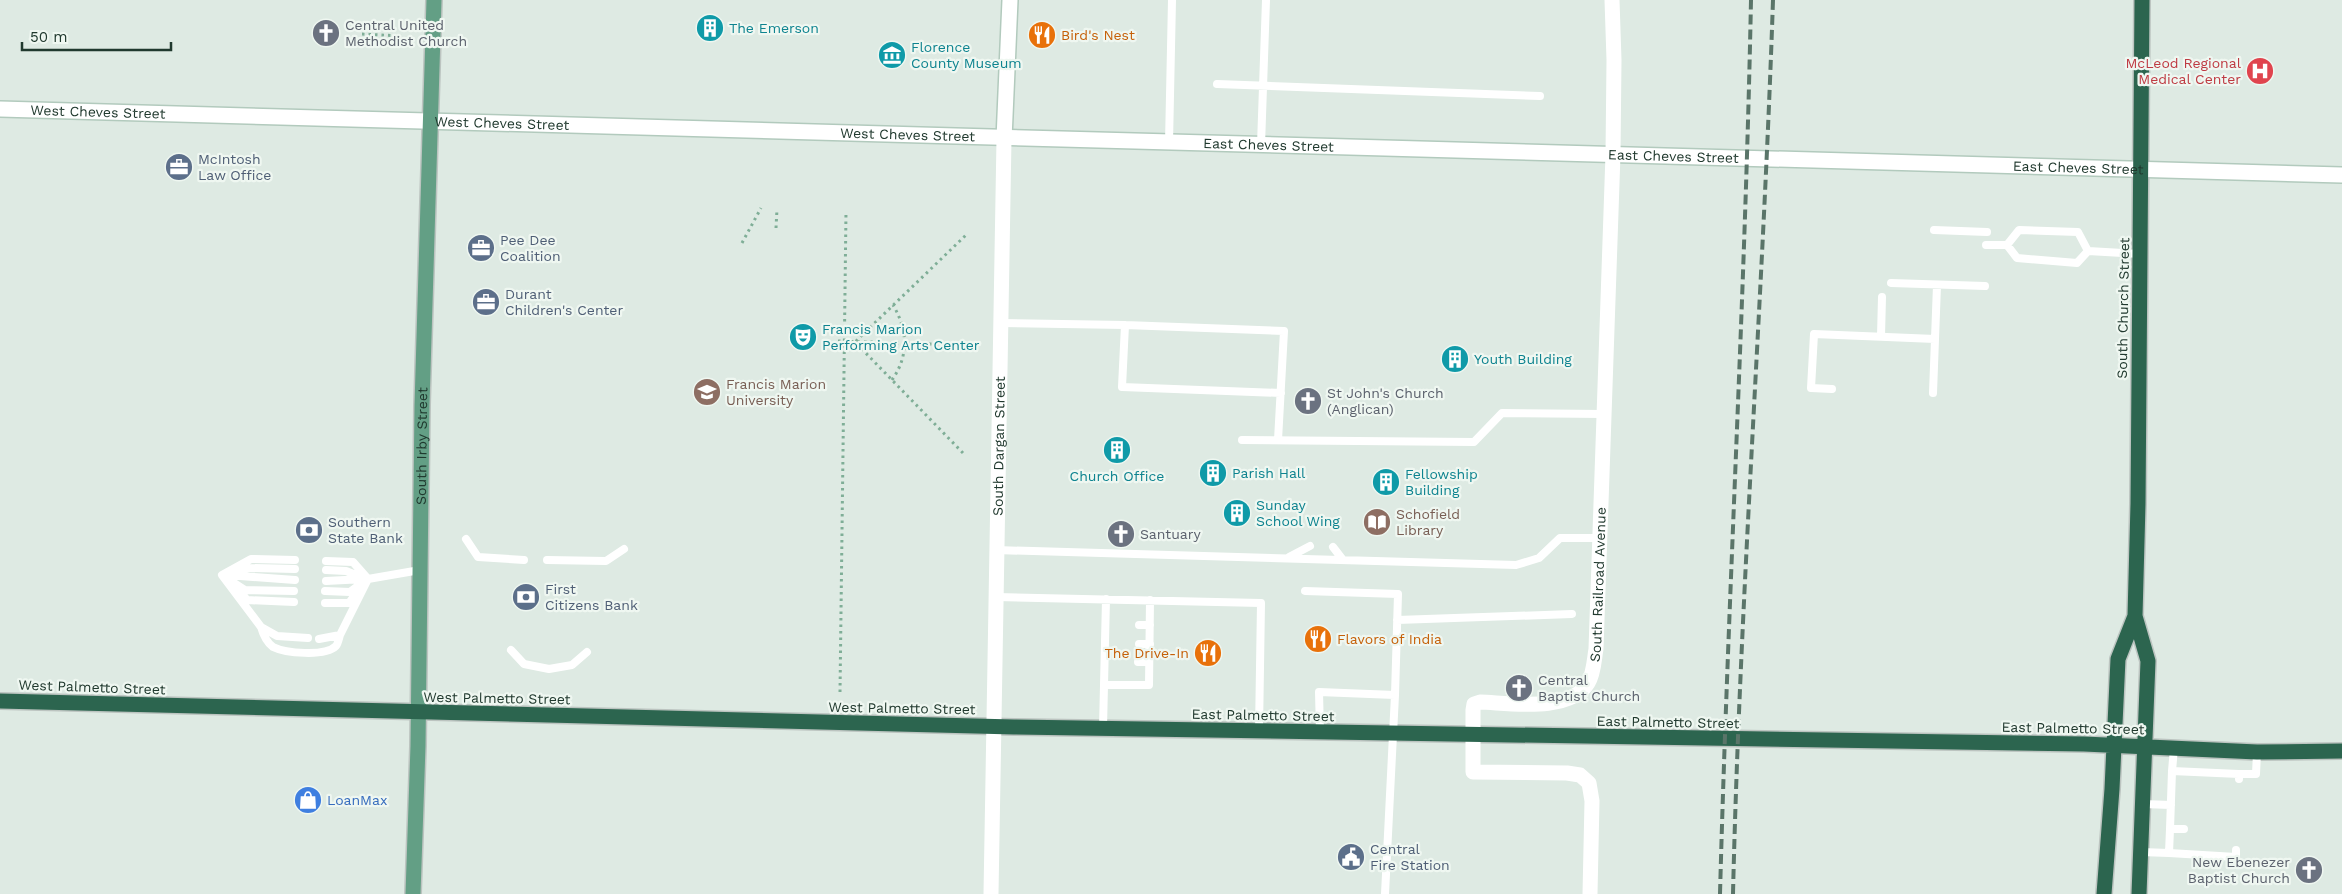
<svg xmlns="http://www.w3.org/2000/svg" width="2342" height="894" viewBox="0 0 2342 894" font-family="'Work Sans',sans-serif">
<style>
.lines{fill:none;stroke-linecap:round;stroke-linejoin:round}
.secondary-casing{stroke:#b2cabd;stroke-width:18}
.primary-casing{stroke:#bcc4c0;stroke-width:18}
.highway-casing{stroke:#bcc4c0;stroke-width:18}
.path{stroke:#7fae97;stroke-width:3;stroke-dasharray:2.5 4;stroke-linecap:butt}
.lane{stroke:#fff;stroke-width:8}
.street{stroke:#fff;stroke-width:15}
.secondary{stroke:#fff;stroke-width:15}
.primary{stroke:#639f85;stroke-width:15}
.highway{stroke:#2c654f;stroke-width:15}
.rail{stroke:#5a7569;stroke-width:4;stroke-dasharray:10 5;stroke-linecap:butt}
.labels{text-anchor:middle;stroke-width:4.5;stroke-linejoin:round;paint-order:stroke}
.worship-label{font-size:14px;fill:#5b616d;stroke:#eff7f1;text-anchor:start}
.culture-label{font-size:14px;fill:#0d838f;stroke:#eff7f1;text-anchor:start}
.food-label{font-size:14px;fill:#c56008;stroke:#eff7f1;text-anchor:start}
.health-label{font-size:14px;fill:#be3a42;stroke:#eff7f1;text-anchor:end}
.street-label{font-size:14px;fill:#20392e;stroke:#eff7f1}
.service-label{font-size:14px;fill:#4e5e75;stroke:#eff7f1;text-anchor:start}
.education-label{font-size:14px;fill:#785e54;stroke:#eff7f1;text-anchor:start}
.shop-label{font-size:14px;fill:#366cbe;stroke:#eff7f1;text-anchor:start}
</style>
<rect width="100%" height="100%" fill="#deeae3"/>
<g class="lines">
<defs>
<g id="secondary">
<path id="s3" d="M0 109 2342 175"/>
<path d="M1004 139 1010 0"/>
</g>
<g id="primary">
<path id="s4" d="M413 894 418 746 422 405 434 0"/>
</g>
<path id="highway" d="M0 701 1014 727 2084 744 2257 752 2342 751
M2104 894 2112 789 2118 659 2135 616
M2139 894 2148 661 2135 616 2138 504 2142 0"/>
</defs>
<use href="#secondary" class="secondary-casing"/>
<use href="#primary" class="primary-casing"/>
<use href="#highway" class="highway-casing"/>
<path class="path" d="M362 34 401 36
M776 228 777 209
M742 243 761 208
M838 341 964 345
M892 380C909 356 908 330 893 305
M963 453 855 342 966 235
M840 692 846 211"/>
<path class="lane" d="M1217 84 1540 96
M1169 143 1172 0
M1261 145 1266 0
M1934 230 1987 232
M1986 245H2007L2019 230 2078 232 2088 251
M2007 245 2017 258 2077 263 2088 251
M2088 251 2140 254
M1891 283 1985 286
M1000 323 1125 325 1284 331 1278 440
M1125 325 1122 387 1281 393
M1881 336 1882 297
M1832 389 1811 388 1814 334 1935 339
M1933 393 1937 285
M1242 440 1474 442 1502 413 1604 414
M466 539 478 557 524 560
M1333 547 1343 560
M996 550 1516 565 1539 558 1560 538H1599
M1289 557 1310 546
M547 560 606 561 624 549
M326 561 353 562 368 579
M326 570 346 571 366 579
M234 572 250 568 295 569
M222 575 261 627 277 636 308 638
M222 575 251 559 295 560
M227 575 295 580
M228 579 245 590 294 591
M326 581 364 579
M325 591 350 592 366 580
M1305 591 1398 594 1395 695
M240 592 247 600 294 602
M996 597 1261 603 1259 731
M325 603H349L357 592
M1397 620 1572 614
M1139 625H1150
M261 627C263 634 266 642 273 647 285 653 325 657 336 646 338 644 339 638 340 635
M319 639 340 635 368 579 420 570
M1139 644H1150
M511 650 524 664 549 669 572 665 587 652
M1138 662H1149
M1104 685H1149L1150 600
M1103 728 1106 599
M1320 732 1319 692 1395 695 1385 894
M2172 771 2174 748
M2239 774H2256L2257 752
M2143 804 2171 805
M2170 829 2172 771 2239 774V779
M2141 852 2169 853 2170 829H2184
M2169 853 2236 857V850"/>
<g class="street">
<path id="s1" d="M991 894 1004 139"/>
<path id="s2" d="M1590 894 1592 801 1589 783 1580 775 1567 773 1473 772V710L1474 704 1480 702C1510 703 1570 713 1588 683 1594 673 1594 660 1596 649L1613 154 1614 60 1612 0"/>
</g>
<use href="#secondary" class="secondary"/>
<use href="#primary" class="primary"/>
<use href="#highway" class="highway"/>
<path class="rail" d="M1720 894C1728 596 1745 298 1751 0
M1733 894C1740 596 1763 298 1773 0"/>
</g>
<defs>
<symbol id="building-disc" viewBox="-11 -11 22 22"><circle r="9.5" fill="#0f9aa8" stroke="#eff7f1"/><path d="M-4-6H4V6H1V3H-1V6H-4ZM-2.5-4.3h1.7v1.8h-1.7ZM.8-4.3h1.7v1.8H.8ZM-2.5-1h1.7V.8h-1.7ZM.8-1h1.7V.8H.8Z" fill="#fff"/></symbol>
<symbol id="church-disc" viewBox="-11 -11 22 22"><circle r="9.5" fill="#6b7280" stroke="#eff7f1"/><path d="M-1.2-6h2.4v3.5h3.3v2.4h-3.3V6h-2.4V-.1h-3.3v-2.4h3.3Z" fill="#fff"/></symbol>
<symbol id="restaurant-disc" viewBox="-11 -11 22 22"><circle r="9.5" fill="#e8710a" stroke="#eff7f1"/><path d="M-5-6h1v4h1v-4h1v4h1v-4h1v5L-1.5 .5V6h-2V.5L-5-1ZM5-6V6H3V1.5H1.5Q1.5-4 5-6Z" fill="#fff"/></symbol>
<symbol id="museum-disc" viewBox="-11 -11 22 22"><circle r="9.5" fill="#0f9aa8" stroke="#eff7f1"/><path d="M0-6L6-3V-2H-6V-3ZM-5-1h2V3h-2ZM-1-1h2V3h-2ZM3-1h2V3H3ZM-6 4H6V6H-6Z" fill="#fff"/></symbol>
<symbol id="hospital-disc" viewBox="-11 -11 22 22"><circle r="9.5" fill="#e0444e" stroke="#eff7f1"/><path d="M-5-5h3v3.5h4V-5h3V5h-3V1.5h-4V5h-3Z" fill="#fff"/></symbol>
<symbol id="office-disc" viewBox="-11 -11 22 22"><circle r="9.5" fill="#5c6f8a" stroke="#eff7f1"/><path d="M-6-3h4V-5.5h4V-3h4V5H-6ZM-1-4.5V-3h2v-1.5ZM-6 0V1H6V0Z" fill="#fff"/></symbol>
<symbol id="theatre-disc" viewBox="-11 -11 22 22"><circle r="9.5" fill="#0f9aa8" stroke="#eff7f1"/><path d="M-5-5.5Q0-4 5-5.5V0Q5 5 0 6Q-5 5-5 0ZM-3.3-2.5H-1v1.5H-3.3ZM1-2.5H3.3v1.5H1ZM-2.8 1Q0 5.5 2.8 1Z" fill="#fff"/></symbol>
<symbol id="university-disc" viewBox="-11 -11 22 22"><circle r="9.5" fill="#8d6e63" stroke="#eff7f1"/><path d="M0-5L7-2L0 1L-7-2ZM-4 1L0 2.5L4 1V4Q0 6-4 4Z" fill="#fff"/></symbol>
<symbol id="library-disc" viewBox="-11 -11 22 22"><circle r="9.5" fill="#8d6e63" stroke="#eff7f1"/><path d="M-6-4Q-3-5.5-.7-3.5V5Q-3 3-6 4ZM6-4Q3-5.5 .7-3.5V5Q3 3 6 4Z" fill="#fff"/></symbol>
<symbol id="bank-disc" viewBox="-11 -11 22 22"><circle r="9.5" fill="#5c6f8a" stroke="#eff7f1"/><path d="M-6-4H6V4H-6ZM0-2.3a2.3 2.3 0 1 0 0 4.6a2.3 2.3 0 1 0 0-4.6Z" fill="#fff"/></symbol>
<symbol id="shop-disc" viewBox="-11 -11 22 22"><circle r="9.5" fill="#3f7fe0" stroke="#eff7f1"/><path d="M-5-2.5h2.3a2.7 3.5 0 0 1 5.4 0H5L5.5 6h-11ZM-1.5-2.5h3a1.5 2.3 0 0 0-3 0Z" fill="#fff"/></symbol>
<symbol id="civic-disc" viewBox="-11 -11 22 22"><circle r="9.5" fill="#5c6f8a" stroke="#eff7f1"/><path d="M-.6-6.5H3V-4.5H.6V-3L4-1V1h2V6H-6V1h2V-1L-.6-3ZM-1.2 2.5V6h2.4V2.5Z" fill="#fff"/></symbol>
</defs>
<g fill-rule="evenodd">
<use href="#building-disc" x="694" y="12" width="32" height="32"/>
<use href="#church-disc" x="310" y="17" width="32" height="32"/>
<use href="#restaurant-disc" x="1026" y="19" width="32" height="32"/>
<use href="#museum-disc" x="876" y="39" width="32" height="32"/>
<use href="#hospital-disc" x="2244" y="55" width="32" height="32"/>
<use href="#office-disc" x="163" y="151" width="32" height="32"/>
<use href="#office-disc" x="465" y="232" width="32" height="32"/>
<use href="#office-disc" x="470" y="286" width="32" height="32"/>
<use href="#theatre-disc" x="787" y="321" width="32" height="32"/>
<use href="#building-disc" x="1439" y="343" width="32" height="32"/>
<use href="#university-disc" x="691" y="376" width="32" height="32"/>
<use href="#church-disc" x="1292" y="385" width="32" height="32"/>
<use href="#building-disc" x="1101" y="434" width="32" height="32"/>
<use href="#building-disc" x="1197" y="457" width="32" height="32"/>
<use href="#building-disc" x="1370" y="466" width="32" height="32"/>
<use href="#building-disc" x="1221" y="497" width="32" height="32"/>
<use href="#library-disc" x="1361" y="506" width="32" height="32"/>
<use href="#bank-disc" x="293" y="514" width="32" height="32"/>
<use href="#church-disc" x="1105" y="518" width="32" height="32"/>
<use href="#bank-disc" x="510" y="581" width="32" height="32"/>
<use href="#restaurant-disc" x="1302" y="623" width="32" height="32"/>
<use href="#restaurant-disc" x="1192" y="637" width="32" height="32"/>
<use href="#church-disc" x="1503" y="672" width="32" height="32"/>
<use href="#shop-disc" x="292" y="784" width="32" height="32"/>
<use href="#civic-disc" x="1335" y="841" width="32" height="32"/>
<use href="#church-disc" x="2293" y="854" width="32" height="32"/>
</g>
<g class="labels">
<g class="worship-label">
<text x="345" y="30">Central United<tspan x="345" dy="16">Methodist Church</tspan></text>
<text x="1327" y="398">St John's Church<tspan x="1327" dy="16">(Anglican)</tspan></text>
<text x="1140" y="539">Santuary</text>
<text x="1538" y="685">Central<tspan x="1538" dy="16">Baptist Church</tspan></text>
<text x="2290" y="867" text-anchor="end">New Ebenezer<tspan x="2290" dy="16">Baptist Church</tspan></text>
</g>
<g class="culture-label">
<text x="729" y="33">The Emerson</text>
<text x="911" y="52">Florence<tspan x="911" dy="16">County Museum</tspan></text>
<text x="822" y="334">Francis Marion<tspan x="822" dy="16">Performing Arts Center</tspan></text>
<text x="1474" y="364">Youth Building</text>
<text x="1232" y="478">Parish Hall</text>
<text x="1405" y="479">Fellowship<tspan x="1405" dy="16">Building</tspan></text>
<text x="1117" y="481" text-anchor="middle">Church Office</text>
<text x="1256" y="510">Sunday<tspan x="1256" dy="16">School Wing</tspan></text>
</g>
<g class="food-label">
<text x="1061" y="40">Bird's Nest</text>
<text x="1337" y="644">Flavors of India</text>
<text x="1189" y="658" text-anchor="end">The Drive-In</text>
</g>
<g class="health-label">
<text x="2241" y="68">McLeod Regional<tspan x="2241" dy="16">Medical Center</tspan></text>
</g>
<g class="street-label">
<text dy="5" stroke="none"><textPath href="#s3" startOffset="98">West Cheves Street</textPath></text>
<text dy="5" stroke="none"><textPath href="#s3" startOffset="502">West Cheves Street</textPath></text>
<text dy="5" stroke="none"><textPath href="#s3" startOffset="908">West Cheves Street</textPath></text>
<text dy="5" stroke="none"><textPath href="#s3" startOffset="1269">East Cheves Street</textPath></text>
<text dy="5" stroke="none"><textPath href="#s3" startOffset="1674">East Cheves Street</textPath></text>
<text dy="5" stroke="none"><textPath href="#s3" startOffset="2079">East Cheves Street</textPath></text>
<text transform="translate(2123 308) rotate(-89)" y="5">South Church Street</text>
<text dy="5" stroke="none"><textPath href="#s4" startOffset="448">South Irby Street</textPath></text>
<text dy="5" stroke="none"><textPath href="#s1" startOffset="448">South Dargan Street</textPath></text>
<text dy="5" stroke="none"><textPath href="#s2" startOffset="519">South Railroad Avenue</textPath></text>
<text transform="translate(92 687) rotate(2)" y="5">West Palmetto Street</text>
<text transform="translate(497 698) rotate(1)" y="5">West Palmetto Street</text>
<text transform="translate(902 708) rotate(1)" y="5">West Palmetto Street</text>
<text transform="translate(1263 715) rotate(1)" y="5">East Palmetto Street</text>
<text transform="translate(1668 722) rotate(1)" y="5">East Palmetto Street</text>
<text transform="translate(2073 728) rotate(1)" y="5">East Palmetto Street</text>
</g>
<g class="service-label">
<text x="198" y="164">McIntosh<tspan x="198" dy="16">Law Office</tspan></text>
<text x="500" y="245">Pee Dee<tspan x="500" dy="16">Coalition</tspan></text>
<text x="505" y="299">Durant<tspan x="505" dy="16">Children's Center</tspan></text>
<text x="328" y="527">Southern<tspan x="328" dy="16">State Bank</tspan></text>
<text x="545" y="594">First<tspan x="545" dy="16">Citizens Bank</tspan></text>
<text x="1370" y="854">Central<tspan x="1370" dy="16">Fire Station</tspan></text>
</g>
<g class="education-label">
<text x="726" y="389">Francis Marion<tspan x="726" dy="16">University</tspan></text>
<text x="1396" y="519">Schofield<tspan x="1396" dy="16">Library</tspan></text>
</g>
<g class="shop-label">
<text x="327" y="805">LoanMax</text>
</g>
</g>
<path d="M22 42v8h149v-8" fill="none" stroke="#20392e" stroke-width="2.5"/>
<text x="30" y="42" font-size="15" fill="#20392e" stroke="#eff7f1" stroke-width="4" paint-order="stroke">50 m</text>
</svg>
